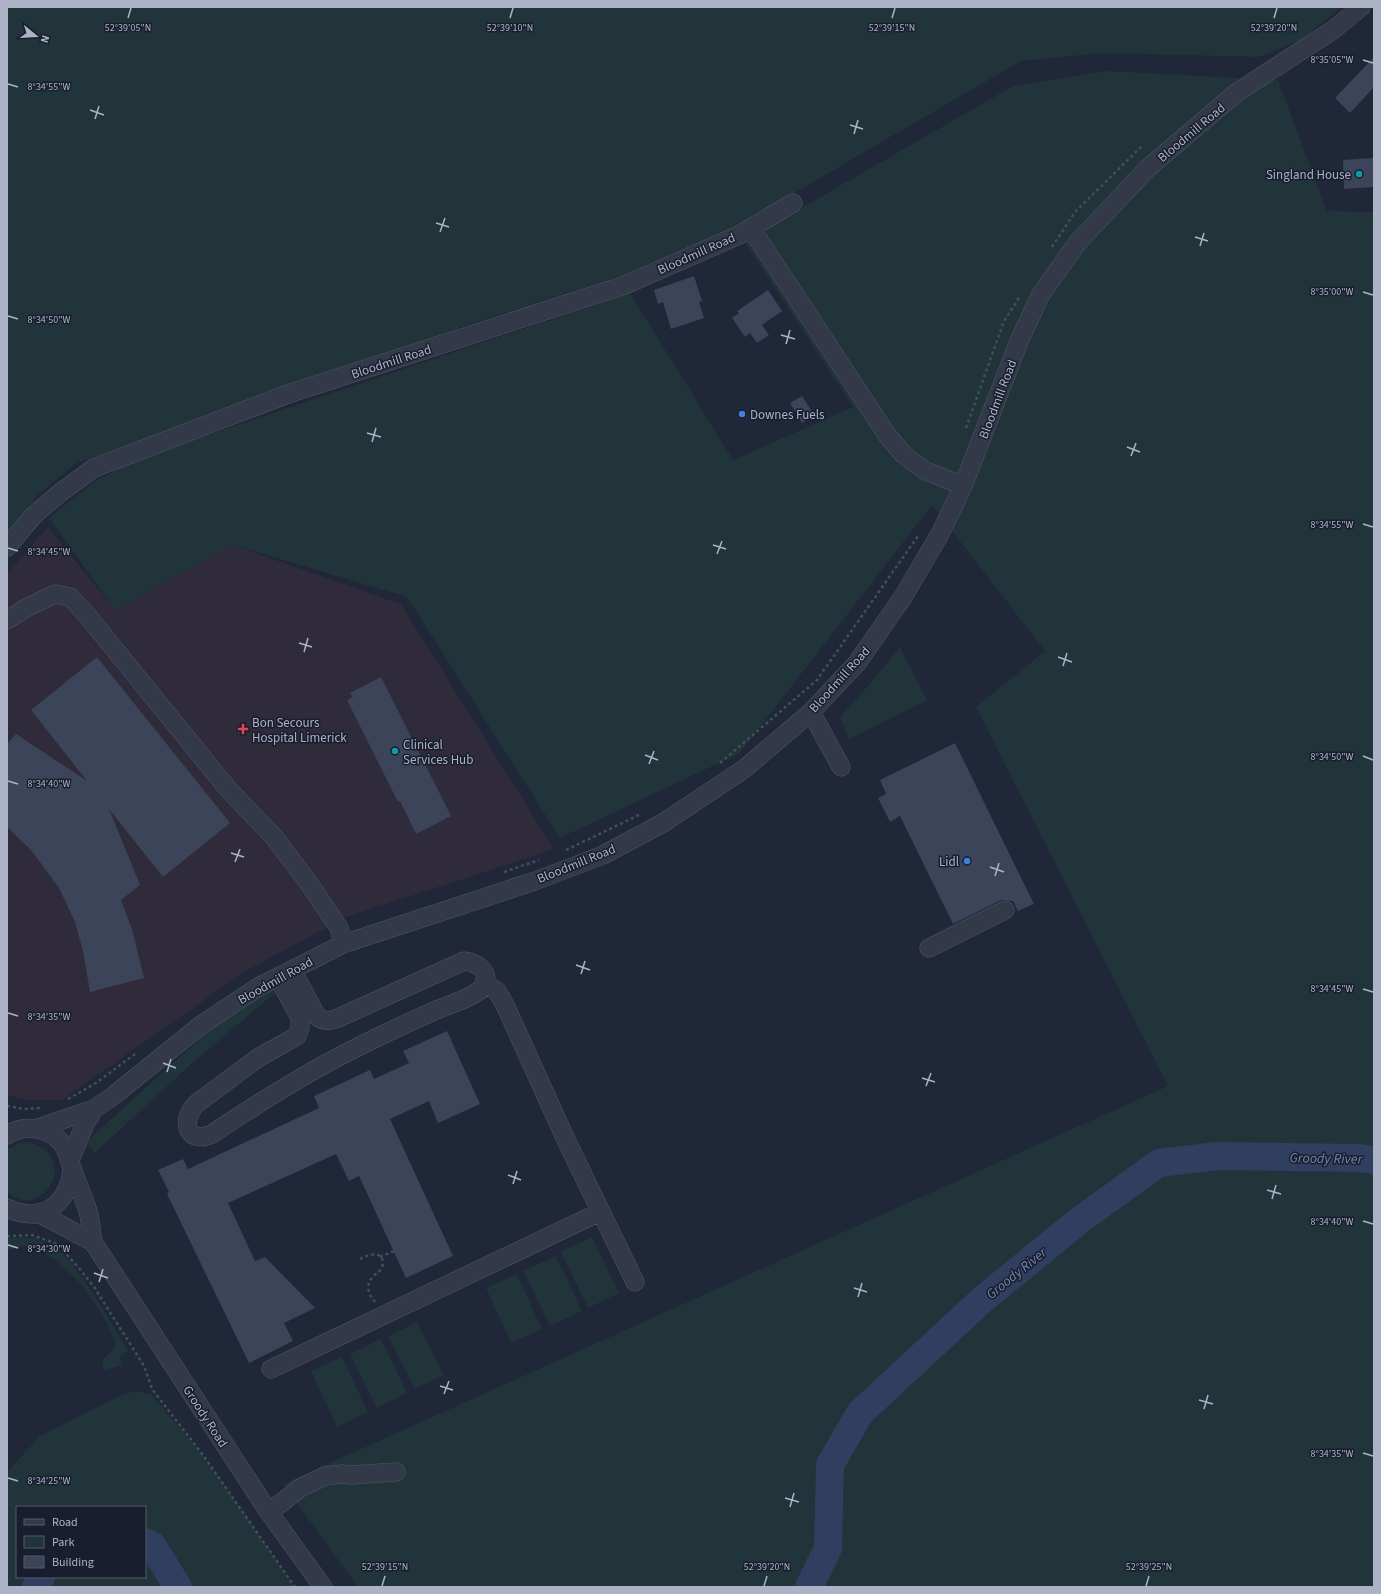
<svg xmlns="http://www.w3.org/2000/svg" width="1381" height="1594" viewBox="0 0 1381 1594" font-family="'Source Sans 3',sans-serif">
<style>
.medical{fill:#2f2b3a}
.green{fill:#21343a;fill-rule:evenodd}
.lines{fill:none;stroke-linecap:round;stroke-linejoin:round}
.river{stroke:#303e5f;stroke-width:28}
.building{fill:#3b4459}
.minor-casing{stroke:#505667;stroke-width:19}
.path{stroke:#3f5157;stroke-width:2.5;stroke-dasharray:3 3;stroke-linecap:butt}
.minor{stroke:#333949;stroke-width:18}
.ticks{fill:none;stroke:#adb3c6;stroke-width:1.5}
.culture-dot{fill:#0f9aa8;stroke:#181e2d;stroke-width:1.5}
.shop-dot{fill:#3f7fe0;stroke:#181e2d;stroke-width:1.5}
.health-dot{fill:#e0444e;stroke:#181e2d;stroke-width:1.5}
.labels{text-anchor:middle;stroke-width:3;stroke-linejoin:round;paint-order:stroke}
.street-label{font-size:13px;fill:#adb3c6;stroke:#181e2d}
.poi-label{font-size:13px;fill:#adb3c6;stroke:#181e2d;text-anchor:start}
.water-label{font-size:14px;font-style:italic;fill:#7486b0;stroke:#181e2d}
.ticks-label{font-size:10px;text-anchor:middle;fill:#adb3c6;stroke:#181e2d;stroke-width:3;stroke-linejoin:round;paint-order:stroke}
</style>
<rect width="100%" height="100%" fill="#1f2739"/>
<path class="medical" d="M48 527 115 610 233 545 401 604 554 849 346 917 244 972 62 1100H25L7 1095V574Z"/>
<path class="green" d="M7 7H1342L1301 40 1259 57 1102 53 1021 61 741 224 623 275 473 323 75 464 38 495 7 533Z
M1107 71 1278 80 1327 211 1374 212V1587H358L283 1484 1168 1086 976 707 1045 651 932 505 740 753 560 838 407 597 233 545 115 610 49 518 95 481 142 457 630 293 733 460 853 407 744 241 1013 86Z
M900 647 927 700 849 739 840 717 874 679Z
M271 991 276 992 189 1066 95 1153 87 1143 98 1131 204 1035 230 1014 265 992Z
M29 1142C83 1157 41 1223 7 1192V1150L20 1143Z
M17 1237 38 1239 56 1248 73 1265 93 1293 128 1350 120 1357 122 1365 104 1370 102 1362C104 1355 113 1353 115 1346 117 1334 84 1286 74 1277 62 1265 46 1251 28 1247 21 1245 13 1249 7 1251V1238Z
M592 1237 619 1293 588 1308 561 1252Z
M556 1256 582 1311 550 1326 523 1271Z
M517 1274 542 1329 511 1343 486 1288Z
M417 1322 444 1375 415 1389 388 1336Z
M381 1339 407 1393 377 1408 350 1354Z
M342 1357 368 1412 337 1427 311 1371Z
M136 1391 151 1394 203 1455 295 1587H7V1472L40 1436 121 1395ZM17 1507H145V1577H17Z"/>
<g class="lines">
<path class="river" d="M145 1542 152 1545 178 1587
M36 1587 41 1577
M809 1587 828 1548 830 1465 860 1413 983 1299 1080 1220 1159 1163 1217 1156 1358 1158 1374 1160"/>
</g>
<path class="building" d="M1374 57V87L1350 113 1335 98Z
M1374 158V187L1344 189 1343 160Z
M694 276 702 301 699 302 704 318 671 329 663 302 658 304 654 290Z
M768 290 782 311 762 325 769 335 757 343 750 333 745 337 732 318 739 313 737 311Z
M802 396 814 415 802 423 790 403Z
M97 657 230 823 163 877 109 809 140 885 121 900 132 929 144 978 90 992 83 951 75 922 59 888 31 850 7 827V744L16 734 87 781 31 710Z
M381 677 451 816 416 834 400 801 398 802 347 700 353 697 350 693Z
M955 743 1034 904 1018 911 1013 901 1001 900 953 924 900 816 890 822 878 798 886 794 880 780Z
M447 1031 480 1104 438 1123 429 1101 390 1119 453 1256 406 1278 359 1176 349 1181 336 1154 228 1203 255 1261 265 1257 315 1308 284 1323 293 1341 249 1363 167 1194 169 1192 158 1170 183 1159 188 1169 319 1108 314 1096 370 1070 374 1079 409 1063 403 1051Z"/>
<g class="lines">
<defs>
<path id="minor" d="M751 228 887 435 904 455 924 470 963 486
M7 547 34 515 61 492 94 468 288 394 625 285 739 235 793 203
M7 620 26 608 55 594 70 597 86 614 228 789 274 837 308 882 339 928 343 944
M811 712 841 767
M929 948 1005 910
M278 977 300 1018V1028L297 1036 258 1058 196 1104C180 1121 187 1145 212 1134 257 1104 302 1075 350 1051 377 1037 405 1024 432 1012 445 1006 472 998 481 989 494 975 478 962 464 961L336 1019C328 1021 322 1022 316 1015L292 970
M484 983 497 991 505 1005 567 1142 635 1282
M35 1129 94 1109 113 1096 201 1025 260 986 278 977 343 944 535 881 603 855 663 823 744 769 811 712 857 663 903 597 940 534 963 486 1020 339 1041 294 1078 242 1148 168 1236 93 1333 30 1361 7
M7 1135C24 1124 48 1127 61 1142 68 1151 69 1161 73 1171 77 1183 83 1196 87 1208 91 1219 91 1231 93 1242L268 1511 323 1587
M70 1160 85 1124 94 1109
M7 1208C42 1225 69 1204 72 1168
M37 1213C56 1221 74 1233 93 1242
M271 1369 600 1212
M268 1511 280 1504 300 1488 325 1476 342 1474 351 1475 396 1472"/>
</defs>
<use href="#minor" class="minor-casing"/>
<path class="path" d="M1052 247 1075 212 1142 146
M966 428 1004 321 1019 298
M720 763 817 680 918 536
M566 850 639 815
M504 872 539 860
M68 1099 96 1083 135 1054
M7 1106 24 1109 40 1108
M7 1236 32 1235 57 1244 78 1267 94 1287 144 1366 152 1389 203 1455 295 1587
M380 1257 394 1251
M360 1259C371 1253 386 1250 382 1268 379 1272 375 1274 372 1278 365 1286 369 1295 375 1302"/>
<use href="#minor" class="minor"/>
</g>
<path class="ticks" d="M128 18 131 8M510 18 513 8M892 18 895 8M1274 18 1277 8M1363 60 1373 63M8 84 18 87M90 110 104 115M95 119 99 106M850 125 863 129M854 134 858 120M436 223 449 227M440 232 445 218M1195 237 1208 241M1200 246 1204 233M1363 292 1373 295M8 316 18 319M781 335 795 339M786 344 790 330M367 433 381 437M372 442 376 428M1127 447 1140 452M1131 456 1136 443M1363 524 1373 527M713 545 726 549M8 548 18 551M717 554 722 541M299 643 312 647M304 652 308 638M1058 657 1072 662M1063 666 1067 653M645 755 658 760M1363 756 1373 760M649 764 654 751M8 781 18 784M231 853 244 857M235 862 240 849M990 867 1004 872M995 876 999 863M576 965 590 970M581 974 585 961M1363 989 1373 992M8 1013 18 1016M163 1063 176 1068M167 1072 171 1059M922 1078 935 1082M926 1086 931 1073M508 1175 521 1180M513 1184 517 1171M1267 1190 1281 1194M1272 1199 1276 1185M1363 1221 1373 1224M8 1245 18 1248M94 1273 108 1278M99 1282 103 1269M854 1288 867 1292M858 1297 862 1283M440 1386 453 1390M444 1394 449 1381M1199 1400 1213 1404M1204 1409 1208 1395M1363 1453 1373 1456M8 1478 18 1481M785 1498 799 1502M790 1507 794 1493M382 1586 385 1576M764 1586 767 1576M1146 1586 1149 1576"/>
<g class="culture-dot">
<circle cx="1359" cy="174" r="4"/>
<circle cx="395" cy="751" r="4"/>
</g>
<g class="shop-dot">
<circle cx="742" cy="414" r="4"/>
<circle cx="967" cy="861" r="4"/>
</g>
<path class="health-dot" d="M241 723h4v4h4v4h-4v4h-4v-4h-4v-4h4z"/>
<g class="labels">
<g class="street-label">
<text transform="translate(1191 132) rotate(-40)" y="5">Bloodmill Road</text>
<text transform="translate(696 253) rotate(-24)" y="5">Bloodmill Road</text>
<text transform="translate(391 361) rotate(-18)" y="5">Bloodmill Road</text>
<text transform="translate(997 399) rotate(-69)" y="5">Bloodmill Road</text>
<text transform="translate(839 679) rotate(-48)" y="5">Bloodmill Road</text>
<text transform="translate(576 863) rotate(-22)" y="5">Bloodmill Road</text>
<text transform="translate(275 980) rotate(-29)" y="5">Bloodmill Road</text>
<text transform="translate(206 1416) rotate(57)" y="5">Groody Road</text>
</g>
<g class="poi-label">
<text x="1351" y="179" text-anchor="end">Singland House</text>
<text x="750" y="419">Downes Fuels</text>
<text x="252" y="727">Bon Secours<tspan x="252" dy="15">Hospital Limerick</tspan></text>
<text x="403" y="749">Clinical<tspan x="403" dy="15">Services Hub</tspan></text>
<text x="959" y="866" text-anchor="end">Lidl</text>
</g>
<g class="water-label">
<text transform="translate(1326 1158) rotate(1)" y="5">Groody River</text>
<text transform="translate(1016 1273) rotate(-39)" y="5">Groody River</text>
</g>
</g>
<g class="ticks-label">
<text x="128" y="31">52°39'05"N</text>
<text x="510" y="31">52°39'10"N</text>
<text x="892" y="31">52°39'15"N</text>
<text x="1274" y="31">52°39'20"N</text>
<text x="1332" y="63">8°35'05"W</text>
<text x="49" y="90">8°34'55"W</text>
<text x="1332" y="295">8°35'00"W</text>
<text x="49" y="323">8°34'50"W</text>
<text x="1332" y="528">8°34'55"W</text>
<text x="49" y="555">8°34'45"W</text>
<text x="1332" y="760">8°34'50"W</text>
<text x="49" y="787">8°34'40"W</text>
<text x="1332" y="992">8°34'45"W</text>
<text x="49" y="1020">8°34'35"W</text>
<text x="1332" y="1225">8°34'40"W</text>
<text x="49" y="1252">8°34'30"W</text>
<text x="1332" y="1457">8°34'35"W</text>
<text x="49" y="1484">8°34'25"W</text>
<text x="385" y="1570">52°39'15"N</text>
<text x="767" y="1570">52°39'20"N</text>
<text x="1149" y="1570">52°39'25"N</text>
</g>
<rect width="1381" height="1594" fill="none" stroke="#adb3c6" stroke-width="16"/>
<rect x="16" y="1506" width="130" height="72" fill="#181e2d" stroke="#545a6a"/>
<rect x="24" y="1519" width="20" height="6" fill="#333949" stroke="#545a6a"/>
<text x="52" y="1526" font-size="12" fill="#adb3c6">Road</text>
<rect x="24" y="1536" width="20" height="12" fill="#21343a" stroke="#545a6a"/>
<text x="52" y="1546" font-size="12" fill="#adb3c6">Park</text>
<rect x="24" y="1556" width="20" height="12" fill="#3b4459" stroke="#545a6a"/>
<text x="52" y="1566" font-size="12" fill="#adb3c6">Building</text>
<g transform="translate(36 36) rotate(108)" stroke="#181e2d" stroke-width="3" paint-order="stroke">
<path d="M0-3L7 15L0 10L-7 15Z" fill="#adb3c6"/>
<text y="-6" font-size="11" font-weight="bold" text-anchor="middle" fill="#adb3c6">N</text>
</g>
</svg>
